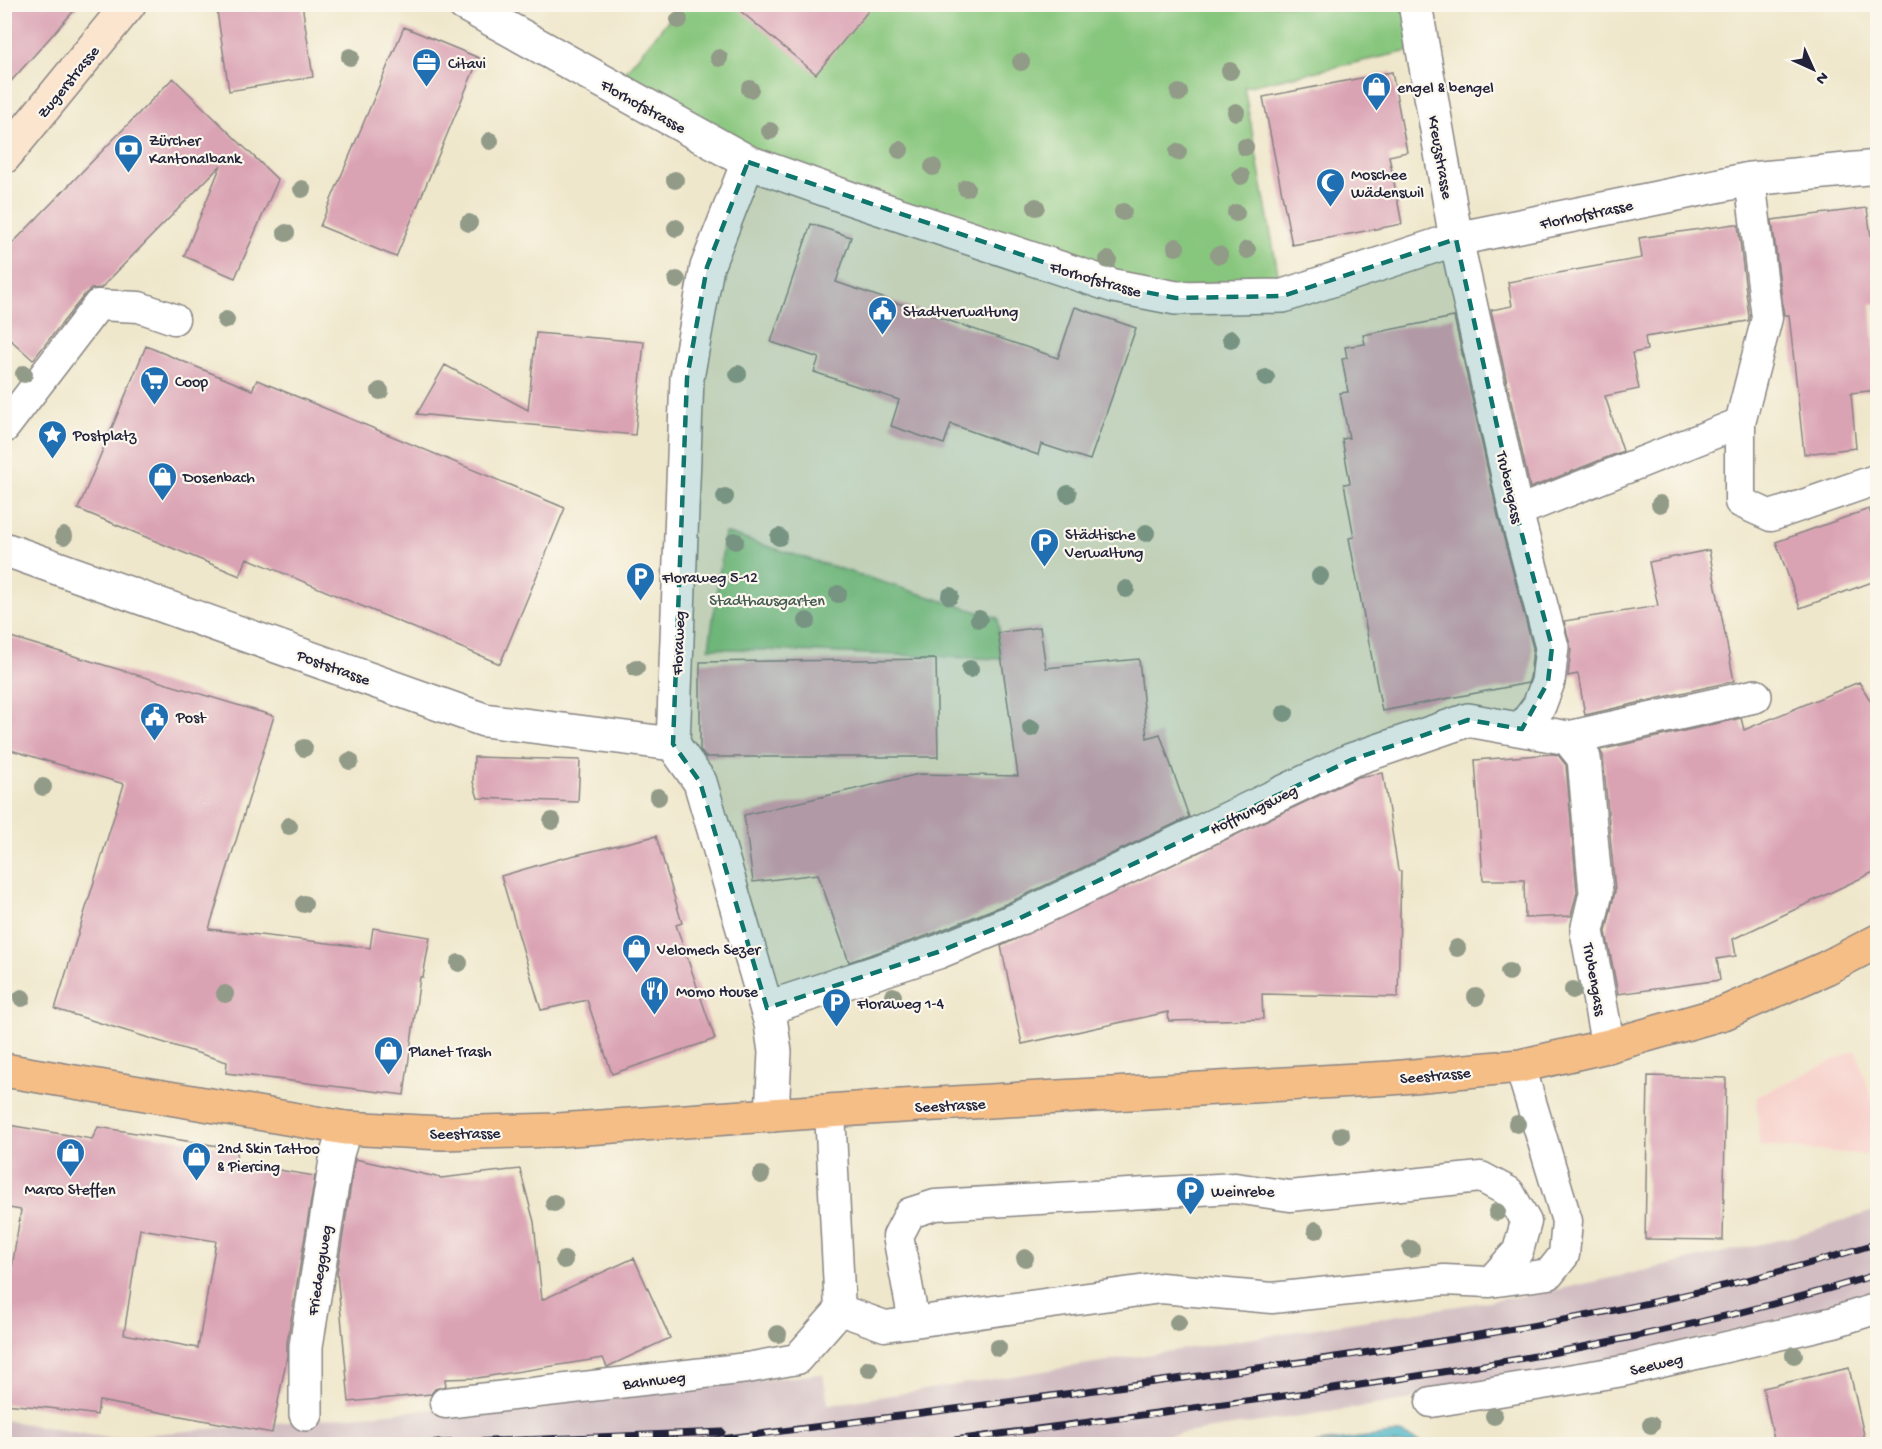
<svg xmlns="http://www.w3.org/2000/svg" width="1882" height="1449" viewBox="0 0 1882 1449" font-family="'Gochi Hand',sans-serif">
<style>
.built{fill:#f7d0cb}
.industrial{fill:#d2bec2}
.green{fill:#87c67d;stroke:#54745c;stroke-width:1.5}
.water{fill:#4ab6c6;stroke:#366c80;stroke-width:1.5}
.building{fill:#daa3b4;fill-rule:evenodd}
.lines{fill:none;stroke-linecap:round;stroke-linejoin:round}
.service-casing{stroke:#888483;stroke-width:33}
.minor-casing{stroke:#888483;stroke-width:36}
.secondary-casing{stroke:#888483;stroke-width:36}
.primary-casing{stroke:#888483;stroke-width:36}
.service{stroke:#fff;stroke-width:30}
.minor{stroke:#fff;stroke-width:33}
.secondary{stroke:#fbe5cf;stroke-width:33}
.primary{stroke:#f6be87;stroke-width:33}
.rail-casing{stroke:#22223b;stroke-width:7}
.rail{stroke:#fbf7ec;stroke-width:4.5;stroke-dasharray:14;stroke-linecap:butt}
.tree{fill:#929a88}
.marked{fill:#0f766e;fill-opacity:0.2;stroke:#0f766e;stroke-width:4.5;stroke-dasharray:12 8;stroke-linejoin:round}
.labels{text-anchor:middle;stroke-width:4.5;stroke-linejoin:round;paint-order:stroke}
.poi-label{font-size:16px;fill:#22223b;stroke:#fbf7ec;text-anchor:start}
.street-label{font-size:16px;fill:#22223b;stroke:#fbf7ec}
.park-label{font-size:16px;fill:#455b52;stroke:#fbf7ec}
</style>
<rect width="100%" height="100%" fill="#fbf7ec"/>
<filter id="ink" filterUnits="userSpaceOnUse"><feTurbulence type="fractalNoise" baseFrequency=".0167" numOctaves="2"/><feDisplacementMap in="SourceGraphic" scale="12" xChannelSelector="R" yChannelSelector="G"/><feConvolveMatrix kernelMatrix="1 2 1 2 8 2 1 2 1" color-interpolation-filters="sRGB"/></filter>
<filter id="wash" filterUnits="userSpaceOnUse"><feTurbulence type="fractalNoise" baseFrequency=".008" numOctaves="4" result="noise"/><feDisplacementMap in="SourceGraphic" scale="24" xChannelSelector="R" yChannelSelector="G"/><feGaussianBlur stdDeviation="1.35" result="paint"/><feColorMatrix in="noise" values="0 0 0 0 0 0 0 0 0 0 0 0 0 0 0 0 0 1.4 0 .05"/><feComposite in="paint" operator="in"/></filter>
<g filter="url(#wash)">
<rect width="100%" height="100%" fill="#efe7cb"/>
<path class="built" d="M1856 1050 1877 1116V1156L1759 1145 1757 1096Z"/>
<path class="industrial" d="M1877 1210V1294L1816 1311 1592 1365 1382 1404 1111 1444H5L4 1420 108 1438 823 1374 828 1405 1546 1292 1647 1270 1795 1236Z"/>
<path class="green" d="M681 5H1415L1423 48 1244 87 1280 284 1176 298 852 199 610 90Z
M725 533 998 618 1001 659 709 648Z"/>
<path class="water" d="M1400 1433 1424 1444H1314Z"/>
<g id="blocks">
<path class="building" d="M4 4H80L4 89Z
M216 4H302L313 77 229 91Z
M732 4H874L816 74Z
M404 27 479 58 396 257 320 226Z
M1392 72 1407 152 1389 156 1402 224 1292 245 1263 97Z
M173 78 278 180 235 278 184 256 221 165 101 288 91 289 85 294 33 360 4 334V252Z
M1867 208 1878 288V303L1871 304 1878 390 1851 393 1856 448 1804 454 1789 315H1784L1772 220Z
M811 224 851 237 836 282 1058 358 1075 307 1136 328 1090 460 1041 444 1038 455 951 424 944 444 891 426 899 400 814 372 819 358 771 342Z
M1734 224V225H1738L1749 317 1748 321 1645 337 1647 350 1632 353 1639 389 1605 396 1623 451 1530 488 1491 310 1512 306 1508 282 1642 258 1639 238Z
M1454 317 1498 516 1533 648 1530 678 1528 683 1382 711 1349 538 1354 537 1344 484 1350 483 1342 439 1349 438 1340 393 1348 392 1342 359 1347 358 1345 347 1365 344 1363 335Z
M536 333 644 342 635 435 417 414 445 365 528 410Z
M146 346 252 390 257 380 565 508 500 664 247 558 240 576 78 509Z
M1869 509 1878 533V580L1800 608 1776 542Z
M1709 550 1734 681 1585 715 1578 674 1568 676 1571 649 1564 621 1658 606 1649 562Z
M1040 627 1046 668 1139 659 1147 738 1160 734 1189 817 1008 903 932 934 849 962 818 874 753 882 744 815 919 774 1018 776 998 633Z
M4 635 274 716 209 929 370 948 373 928 430 937 423 977H420L404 1095 226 1073 227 1062 55 1009 124 784 4 748Z
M936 659 938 757H705L700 750V662Z
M1859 682 1878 713V870L1733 939 1736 956 1717 959 1720 980 1618 994 1606 932 1615 891 1603 756 1600 750 1741 718 1744 730Z
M1553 754 1558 755 1566 765 1577 892 1571 916 1525 918 1524 880H1483L1475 760Z
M474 757 580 760 578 802 478 798 473 782Z
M1383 773 1398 870 1401 871 1398 997 1262 994 1263 1019 1169 1021 1168 1012 1022 1044 1001 946 1358 777Z
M656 836 682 923 676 925 715 1039 612 1074 587 1000 541 1010 501 876 559 859Z
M1648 1076 1726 1078 1723 1240 1645 1239Z
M8 1125 92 1139 98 1127 237 1149 236 1163 315 1176 287 1343V1356L272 1433 99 1401 97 1415 49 1408 4 1404V1280H10L21 1210 4 1207V1148ZM140 1229 216 1241 198 1348 124 1334Z
M355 1159 441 1178 520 1169 534 1222 542 1300 634 1258 670 1338 607 1367 603 1358 477 1378 445 1379 446 1386 435 1389 431 1394 349 1402 337 1273Z
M1849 1368 1866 1444H1775L1763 1388Z"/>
</g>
</g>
<g filter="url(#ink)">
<use href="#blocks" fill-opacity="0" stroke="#888483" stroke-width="1.5"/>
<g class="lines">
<defs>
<path id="service" d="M1750 179 1767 318 1740 423V502L1771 516 1878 479
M4 428 98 305 139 307 174 319
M1516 512 1740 423
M830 1112 840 1310
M840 1310 885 1326 1161 1288 1272 1298 1444 1280 1490 1282 1549 1274 1564 1255 1567 1221 1520 1066
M914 1322 898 1236 910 1213 935 1205 1235 1188 1290 1196 1481 1177 1509 1192 1526 1222 1518 1251 1490 1282
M1431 1402 1623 1371 1834 1322 1878 1308
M445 1403 747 1368 797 1359 840 1310"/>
<path id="minor" d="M464 4 748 162 852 199 1114 286 1176 298 1283 296 1456 239 1750 179 1878 167
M1415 4 1456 239 1516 512 1552 647 1548 682 1539 706 1522 729
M748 162 707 267 687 378 673 744 700 782 771 1024 775 1052 772 1115
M4 549 484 720 673 744
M1568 738 1584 758 1596 893 1587 931 1608 1046
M767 1008 938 952 1016 920 1351 760 1468 720 1568 738 1755 696
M306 1414V1346L337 1154 345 1128"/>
<path id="secondary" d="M4 157 129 4"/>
<path id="primary" d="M4 1070 345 1128 442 1133 558 1130 884 1107 1391 1078 1520 1066 1608 1046 1724 1013 1826 968 1878 941"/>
</defs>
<use href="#service" class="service-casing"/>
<use href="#minor" class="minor-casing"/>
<use href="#secondary" class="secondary-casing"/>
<use href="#primary" class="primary-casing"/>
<use href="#service" class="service"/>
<use href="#minor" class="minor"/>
<use href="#secondary" class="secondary"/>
<use href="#primary" class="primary"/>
<defs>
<path id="rail" d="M416 1444 722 1432
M682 1444C849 1423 1017 1401 1184 1378 1417 1347 1653 1314 1878 1243
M925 1444C1052 1428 1179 1411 1306 1393 1498 1365 1692 1332 1878 1274"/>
</defs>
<use href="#rail" class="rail-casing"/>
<use href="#rail" class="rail"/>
</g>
<g class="tree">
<circle cx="679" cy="20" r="9"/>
<circle cx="350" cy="57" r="9"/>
<circle cx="719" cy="58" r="9"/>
<circle cx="1021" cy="62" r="9"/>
<circle cx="1230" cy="71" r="9"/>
<circle cx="750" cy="89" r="9"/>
<circle cx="1179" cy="93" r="9"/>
<circle cx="1236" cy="112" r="9"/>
<circle cx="770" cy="131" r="9"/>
<circle cx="490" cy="141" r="9"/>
<circle cx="1245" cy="147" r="9"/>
<circle cx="900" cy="150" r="9"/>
<circle cx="1178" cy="152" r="9"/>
<circle cx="933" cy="167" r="9"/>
<circle cx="1241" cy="176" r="9"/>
<circle cx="675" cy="180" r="9"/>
<circle cx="966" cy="188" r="9"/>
<circle cx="302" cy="189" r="9"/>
<circle cx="1036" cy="207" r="9"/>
<circle cx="1123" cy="212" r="9"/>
<circle cx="1236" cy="213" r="9"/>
<circle cx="469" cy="223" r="9"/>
<circle cx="676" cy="228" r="9"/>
<circle cx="286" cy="233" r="9"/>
<circle cx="1176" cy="247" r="9"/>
<circle cx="1247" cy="250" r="9"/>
<circle cx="1219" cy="255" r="9"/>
<circle cx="1108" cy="260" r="9"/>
<circle cx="677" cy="280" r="9"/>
<circle cx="226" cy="320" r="9"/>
<circle cx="1231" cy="339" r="9"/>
<circle cx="24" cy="374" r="9"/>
<circle cx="738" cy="374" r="9"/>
<circle cx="1266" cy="378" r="9"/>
<circle cx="380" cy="391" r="9"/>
<circle cx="1068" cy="494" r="9"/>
<circle cx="725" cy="497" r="9"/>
<circle cx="1660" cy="504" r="9"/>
<circle cx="1146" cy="533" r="9"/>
<circle cx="64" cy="536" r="9"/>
<circle cx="779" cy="537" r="9"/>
<circle cx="735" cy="541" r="9"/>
<circle cx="1320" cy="576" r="9"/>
<circle cx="1126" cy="589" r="9"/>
<circle cx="838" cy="594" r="9"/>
<circle cx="950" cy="596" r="9"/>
<circle cx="979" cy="619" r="9"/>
<circle cx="807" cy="621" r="9"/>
<circle cx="636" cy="668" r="9"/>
<circle cx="970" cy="669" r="9"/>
<circle cx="1285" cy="713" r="9"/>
<circle cx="1031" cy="728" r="9"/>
<circle cx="304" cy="748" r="9"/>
<circle cx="350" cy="761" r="9"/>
<circle cx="43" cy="787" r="9"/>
<circle cx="658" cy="797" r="9"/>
<circle cx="552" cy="821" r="9"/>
<circle cx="289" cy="826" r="9"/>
<circle cx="304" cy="904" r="9"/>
<circle cx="1457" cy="948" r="9"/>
<circle cx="459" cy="963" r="9"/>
<circle cx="1509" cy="972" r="9"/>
<circle cx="1573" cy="990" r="9"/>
<circle cx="225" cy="994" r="9"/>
<circle cx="893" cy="996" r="9"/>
<circle cx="1476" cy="997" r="9"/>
<circle cx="22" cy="998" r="9"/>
<circle cx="1517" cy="1124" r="9"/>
<circle cx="1341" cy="1135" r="9"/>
<circle cx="761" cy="1175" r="9"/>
<circle cx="554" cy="1203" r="9"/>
<circle cx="1497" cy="1212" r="9"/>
<circle cx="1316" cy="1230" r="9"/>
<circle cx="1411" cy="1249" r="9"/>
<circle cx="1025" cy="1258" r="9"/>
<circle cx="564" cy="1260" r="9"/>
<circle cx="1178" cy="1323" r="9"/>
<circle cx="778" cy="1334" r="9"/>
<circle cx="998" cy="1348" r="9"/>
<circle cx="1794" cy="1355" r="9"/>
<circle cx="869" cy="1369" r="9"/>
<circle cx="1494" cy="1416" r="9"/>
<circle cx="1651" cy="1425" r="9"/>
</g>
</g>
<path class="marked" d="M748 162 1114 286 1176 298 1283 296 1456 239 1516 512 1552 647 1548 682 1522 729 1468 720 1351 760 1016 920 938 952 767 1008 700 782 673 744 687 378 707 267Z"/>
<defs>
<symbol id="office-pin" viewBox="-11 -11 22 30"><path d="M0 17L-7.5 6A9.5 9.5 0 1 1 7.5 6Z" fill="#1f6fb2" stroke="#fbf7ec"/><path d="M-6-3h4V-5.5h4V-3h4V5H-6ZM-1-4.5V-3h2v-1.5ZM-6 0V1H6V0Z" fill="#fff"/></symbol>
<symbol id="shop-pin" viewBox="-11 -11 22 30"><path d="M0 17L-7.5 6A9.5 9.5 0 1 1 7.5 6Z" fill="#1f6fb2" stroke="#fbf7ec"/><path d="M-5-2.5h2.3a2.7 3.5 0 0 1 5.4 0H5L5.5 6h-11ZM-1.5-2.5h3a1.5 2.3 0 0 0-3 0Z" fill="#fff"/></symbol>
<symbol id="bank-pin" viewBox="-11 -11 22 30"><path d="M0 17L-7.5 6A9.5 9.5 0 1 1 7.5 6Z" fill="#1f6fb2" stroke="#fbf7ec"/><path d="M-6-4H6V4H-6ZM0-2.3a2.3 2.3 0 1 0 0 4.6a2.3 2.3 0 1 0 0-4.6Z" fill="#fff"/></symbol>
<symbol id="mosque-pin" viewBox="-11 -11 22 30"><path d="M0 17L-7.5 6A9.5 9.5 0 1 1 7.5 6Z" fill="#1f6fb2" stroke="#fbf7ec"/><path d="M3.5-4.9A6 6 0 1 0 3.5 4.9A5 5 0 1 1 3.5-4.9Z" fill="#fff"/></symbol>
<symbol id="civic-pin" viewBox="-11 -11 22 30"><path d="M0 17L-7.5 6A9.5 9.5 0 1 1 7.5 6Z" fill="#1f6fb2" stroke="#fbf7ec"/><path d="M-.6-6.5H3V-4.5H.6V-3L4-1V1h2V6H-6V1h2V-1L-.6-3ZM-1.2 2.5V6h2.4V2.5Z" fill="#fff"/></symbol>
<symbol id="supermarket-pin" viewBox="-11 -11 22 30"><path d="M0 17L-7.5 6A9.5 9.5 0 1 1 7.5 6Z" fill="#1f6fb2" stroke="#fbf7ec"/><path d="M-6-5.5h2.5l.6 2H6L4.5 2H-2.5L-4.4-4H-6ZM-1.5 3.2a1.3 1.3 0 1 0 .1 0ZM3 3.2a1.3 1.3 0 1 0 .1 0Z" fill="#fff"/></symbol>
<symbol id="sight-pin" viewBox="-11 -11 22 30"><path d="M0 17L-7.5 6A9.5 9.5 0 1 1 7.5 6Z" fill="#1f6fb2" stroke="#fbf7ec"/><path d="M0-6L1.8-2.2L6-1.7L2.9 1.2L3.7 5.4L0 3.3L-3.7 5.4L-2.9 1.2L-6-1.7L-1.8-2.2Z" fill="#fff"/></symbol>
<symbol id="parking-pin" viewBox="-11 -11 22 30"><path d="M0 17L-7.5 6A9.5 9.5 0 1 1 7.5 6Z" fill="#1f6fb2" stroke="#fbf7ec"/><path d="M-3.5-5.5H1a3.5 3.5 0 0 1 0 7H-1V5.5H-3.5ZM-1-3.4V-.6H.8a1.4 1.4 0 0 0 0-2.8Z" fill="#fff"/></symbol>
<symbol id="restaurant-pin" viewBox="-11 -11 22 30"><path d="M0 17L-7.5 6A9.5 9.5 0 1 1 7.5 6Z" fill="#1f6fb2" stroke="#fbf7ec"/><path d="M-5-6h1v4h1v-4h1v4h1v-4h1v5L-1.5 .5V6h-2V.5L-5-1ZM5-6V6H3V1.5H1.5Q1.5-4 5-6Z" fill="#fff"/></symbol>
</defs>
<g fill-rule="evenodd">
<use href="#office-pin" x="410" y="46" width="33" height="45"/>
<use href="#shop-pin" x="1360" y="70" width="33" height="45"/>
<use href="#bank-pin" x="112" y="132" width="33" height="45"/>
<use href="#mosque-pin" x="1314" y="166" width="33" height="45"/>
<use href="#civic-pin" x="866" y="294" width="33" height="45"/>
<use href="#supermarket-pin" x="138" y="364" width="33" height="45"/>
<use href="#sight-pin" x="36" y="418" width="33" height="45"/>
<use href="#shop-pin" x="146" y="460" width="33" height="45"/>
<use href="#parking-pin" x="1028" y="526" width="33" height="45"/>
<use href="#parking-pin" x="624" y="560" width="33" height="45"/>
<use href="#civic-pin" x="138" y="700" width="33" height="45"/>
<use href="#shop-pin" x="620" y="932" width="33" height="45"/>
<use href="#restaurant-pin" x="638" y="974" width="33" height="45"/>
<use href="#parking-pin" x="820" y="986" width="33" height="45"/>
<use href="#shop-pin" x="372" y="1034" width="33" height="45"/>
<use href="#shop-pin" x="54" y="1136" width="33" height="45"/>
<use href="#shop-pin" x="180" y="1140" width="33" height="45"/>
<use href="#parking-pin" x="1174" y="1174" width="33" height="45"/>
</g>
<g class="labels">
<g class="poi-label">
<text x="448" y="68">Citavi</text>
<text x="1397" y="92">engel &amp; bengel</text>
<text x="149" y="145">Zürcher<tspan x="149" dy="18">Kantonalbank</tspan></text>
<text x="1351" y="179">Moschee<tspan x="1351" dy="18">Wädenswil</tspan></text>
<text x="903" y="316">Stadtverwaltung</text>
<text x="175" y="386">Coop</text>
<text x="73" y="440">Postplatz</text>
<text x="183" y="482">Dosenbach</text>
<text x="1065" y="539">Städtische<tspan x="1065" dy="18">Verwaltung</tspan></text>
<text x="662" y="582">Floraweg 5-12</text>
<text x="176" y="722">Post</text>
<text x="657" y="954">Velomech Sezer</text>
<text x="676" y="996">Momo House</text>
<text x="857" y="1008">Floraweg 1-4</text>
<text x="409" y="1056">Planet Trash</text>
<text x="217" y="1153">2nd Skin Tattoo<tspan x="217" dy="18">&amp; Piercing</tspan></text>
<text x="70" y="1194" text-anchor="middle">Marco Steffen</text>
<text x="1211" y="1196">Weinrebe</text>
</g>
<g class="street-label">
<text transform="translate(67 81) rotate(-51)" y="6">Zugerstrasse</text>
<text transform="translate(644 105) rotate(29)" y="6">Florhofstrasse</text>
<text transform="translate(1442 157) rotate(80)" y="6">Kreuzstrasse</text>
<text transform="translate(1586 213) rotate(-12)" y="6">Florhofstrasse</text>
<text transform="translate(1096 278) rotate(16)" y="6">Florhofstrasse</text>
<text transform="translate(1511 487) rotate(77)" y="6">Trubengass</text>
<text transform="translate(677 643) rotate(-88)" y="6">Floraweg</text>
<text transform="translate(334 666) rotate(20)" y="6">Poststrasse</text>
<text transform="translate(1253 808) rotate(-26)" y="6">Hoffnungsweg</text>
<text transform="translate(1596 979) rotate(80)" y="6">Trubengass</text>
<text transform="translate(1435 1074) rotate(-5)" y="6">Seestrasse</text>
<text transform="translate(950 1104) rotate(-3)" y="6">Seestrasse</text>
<text transform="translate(465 1132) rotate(-1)" y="6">Seestrasse</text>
<text transform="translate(318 1270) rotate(-81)" y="6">Friedeggweg</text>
<text transform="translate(1656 1363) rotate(-13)" y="6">Seeweg</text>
<text transform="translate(654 1379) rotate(-7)" y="6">Bahnweg</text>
</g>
<g class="park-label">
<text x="767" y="605">Stadthausgarten</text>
</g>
</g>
<rect width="1882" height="1449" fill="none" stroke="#fbf7ec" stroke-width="24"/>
<g transform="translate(1813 69) rotate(135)" stroke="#fbf7ec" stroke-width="4.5" paint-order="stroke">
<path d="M0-4.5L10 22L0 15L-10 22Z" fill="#22223b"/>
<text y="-9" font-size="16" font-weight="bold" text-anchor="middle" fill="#22223b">N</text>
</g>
</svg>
